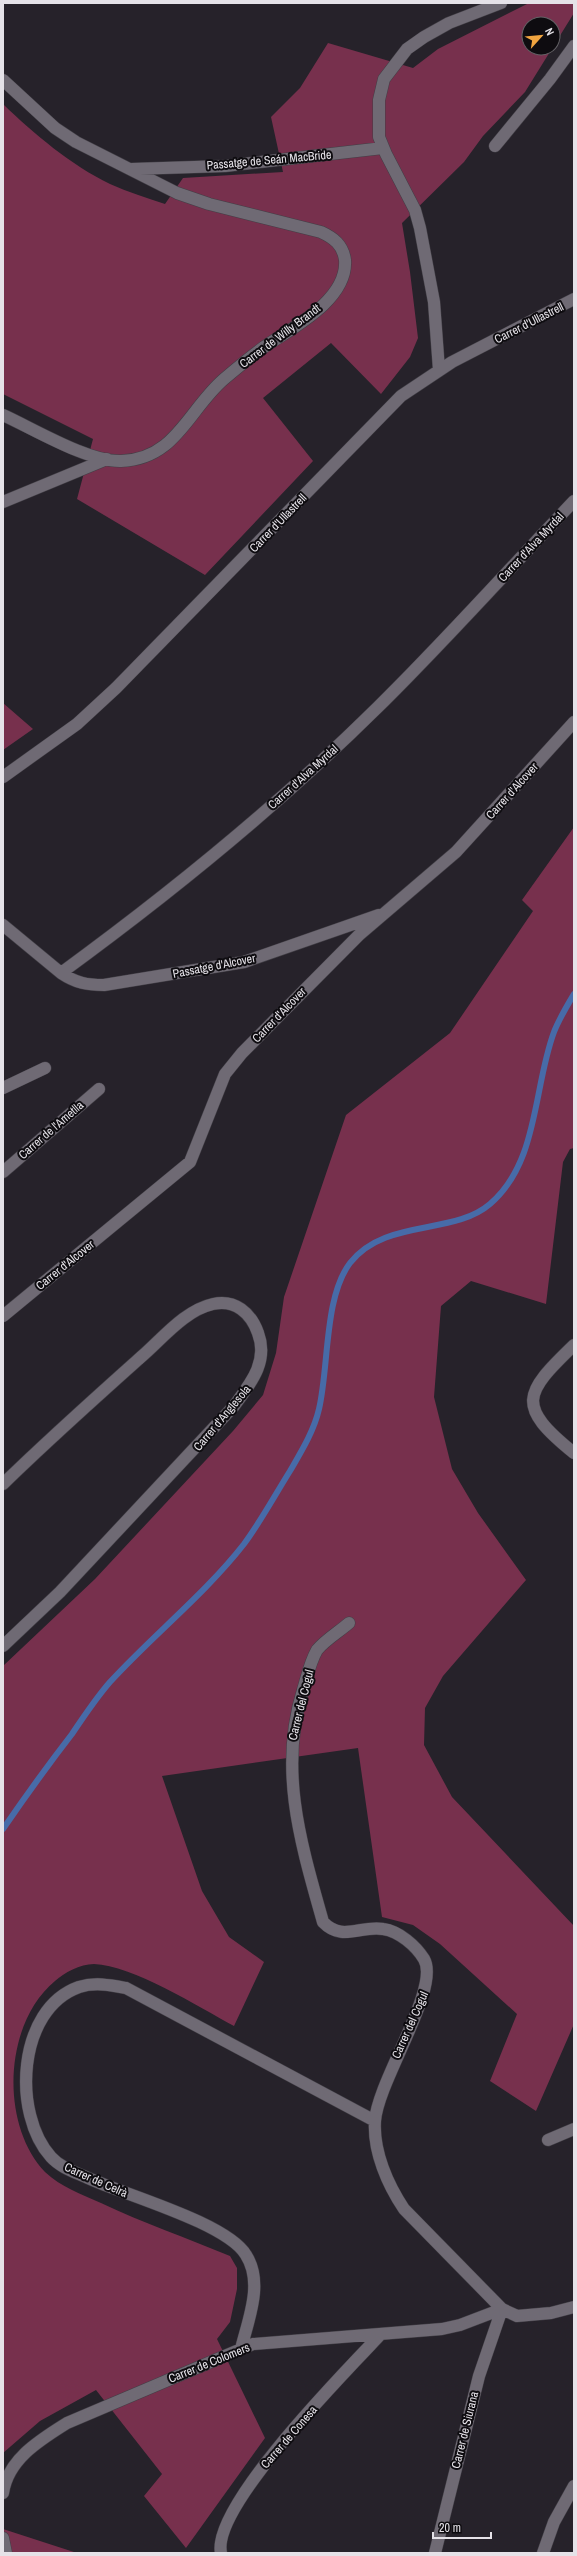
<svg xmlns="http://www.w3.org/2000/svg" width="577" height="2556" viewBox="0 0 577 2556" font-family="'Archivo Narrow',sans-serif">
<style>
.forest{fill:#77304d;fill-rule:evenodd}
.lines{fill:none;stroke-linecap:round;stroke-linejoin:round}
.stream{stroke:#476ba8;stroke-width:6}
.minor-casing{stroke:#423f46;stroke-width:13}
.minor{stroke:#6f6a74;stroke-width:12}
.labels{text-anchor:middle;stroke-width:4;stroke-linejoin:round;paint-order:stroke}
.street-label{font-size:12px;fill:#e5e2e8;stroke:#0e0c10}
</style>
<rect width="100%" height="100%" fill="#26222a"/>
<path class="forest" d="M529 3H574V13L525 92 483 136 464 162 402 223 410 272 418 338 410 357 381 394 331 343 263 398 313 461 205 575 77 499 93 439 3 394V104C34 134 71 165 110 184 128 192 147 198 165 204L183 178 283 172 271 117 300 88 328 43 413 68 438 49ZM529 24H553V48H529Z
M3 703 33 729 3 750Z
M574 827V1148L570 1149 563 1162 546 1304 471 1281 441 1306 434 1397 452 1469 478 1513 526 1580 443 1676 425 1708 424 1745 452 1797 574 1926V2024L536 2111 490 2081 517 2014 440 1944 413 1925 382 1917 358 1748 162 1776 202 1891 229 1937 264 1962 234 2026C199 2007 132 1965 94 1964 80 1964 64 1973 55 1981 3 2024 0 2125 45 2172 61 2187 81 2194 101 2203 143 2223 187 2238 230 2256L237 2268V2289L230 2322 217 2339 265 2438 186 2548 144 2496 162 2474 96 2390 40 2421 3 2453V1666L95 1579 233 1431 263 1395 276 1353 284 1297 346 1115 450 1033 533 911 522 900Z
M3 2529 77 2553H3Z"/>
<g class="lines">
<path class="stream" d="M3 1829C25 1797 48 1765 72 1734 84 1716 96 1698 110 1682 153 1635 205 1594 244 1544 261 1521 275 1495 290 1471 301 1452 314 1431 319 1409 329 1367 324 1297 350 1263 385 1218 453 1236 490 1204 539 1162 533 1088 554 1032 559 1019 567 1006 574 994"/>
<defs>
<path id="minor" d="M3 80 55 128 76 142 177 193 209 204 321 232C334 238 343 245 345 260 348 300 292 328 264 347 250 357 237 368 224 379 188 410 176 459 121 461 88 462 34 429 3 415
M495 146 550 79 574 46
M132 169 225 166 383 148
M439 370 434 302 420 228 415 210 386 154 379 137V100L384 79 407 49 424 37 449 23 501 3
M3 502 107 459
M3 777 77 724 116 688 401 396 452 362 574 299
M3 925 61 973C172 892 280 804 378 707 446 640 509 569 574 501
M61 973C76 983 87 985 104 985L244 962 379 915
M3 1088 45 1068
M3 1172 99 1089
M3 1316 190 1162 225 1074 242 1053 359 935 456 852 574 722
M574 1345C523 1394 516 1406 574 1453
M3 1484C48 1440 94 1399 141 1357 162 1339 185 1310 213 1304 235 1299 251 1313 258 1333 269 1362 250 1384 234 1406L60 1592 3 1646
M349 1623C340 1631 325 1640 317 1650 310 1662 307 1677 303 1690 278 1770 301 1844 323 1922 342 1942 361 1925 383 1929 399 1931 416 1946 424 1959 441 1988 378 2080 375 2121 373 2152 388 2185 404 2209L502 2309 517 2316 551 2313 574 2307
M548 2140 574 2129
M241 2349C248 2320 264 2283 246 2255 227 2223 125 2195 88 2178 75 2172 61 2168 51 2157 12 2114 17 2009 79 1987 95 1982 110 1985 126 1988L375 2121
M3 2493C8 2459 40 2440 67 2423L253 2344 442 2329 460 2325 502 2309
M3 2538 6 2553
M221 2553C211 2507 347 2370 381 2334
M435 2553 479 2376 502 2309
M543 2553 554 2522 574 2486"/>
</defs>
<use href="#minor" class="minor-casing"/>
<use href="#minor" class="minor"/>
</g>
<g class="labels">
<g class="street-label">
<text transform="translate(269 160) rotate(-5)" y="4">Passatge de Seán MacBride</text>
<text transform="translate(529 323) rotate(-27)" y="4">Carrer d'Ullastrell</text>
<text transform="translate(280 336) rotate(-37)" y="4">Carrer de Willy Brandt</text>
<text transform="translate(278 523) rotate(-46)" y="4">Carrer d'Ullastrell</text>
<text transform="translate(531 547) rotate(-47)" y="4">Carrer d'Alva Myrdal</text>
<text transform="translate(303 777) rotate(-42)" y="4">Carrer d'Alva Myrdal</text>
<text transform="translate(512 791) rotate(-48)" y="4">Carrer d'Alcover</text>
<text transform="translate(214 966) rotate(-11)" y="4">Passatge d'Alcover</text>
<text transform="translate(279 1015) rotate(-46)" y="4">Carrer d'Alcover</text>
<text transform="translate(51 1130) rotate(-41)" y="4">Carrer de l'Ametlla</text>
<text transform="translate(65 1265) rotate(-39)" y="4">Carrer d'Alcover</text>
<text transform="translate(222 1418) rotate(-50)" y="4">Carrer d'Anglesola</text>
<text transform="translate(301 1705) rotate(-76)" y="4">Carrer del Cogul</text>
<text transform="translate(410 2025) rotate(-66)" y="4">Carrer del Cogul</text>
<text transform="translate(96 2180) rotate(24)" y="4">Carrer de Celrà</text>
<text transform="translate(209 2363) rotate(-22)" y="4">Carrer de Colomers</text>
<text transform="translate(465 2430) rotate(-76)" y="4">Carrer de Siurana</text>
<text transform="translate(289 2437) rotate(-49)" y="4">Carrer de Conesa</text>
</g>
</g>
<rect width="577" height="2556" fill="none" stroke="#e5e2e8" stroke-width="8"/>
<g transform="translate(541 36) rotate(63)"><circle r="19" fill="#0e0c10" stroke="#646266"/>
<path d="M0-3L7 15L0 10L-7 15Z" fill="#f1a540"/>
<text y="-6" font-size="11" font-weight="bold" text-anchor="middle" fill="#e5e2e8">N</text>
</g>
<path d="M433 2532v6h58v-6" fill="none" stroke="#e5e2e8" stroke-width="2"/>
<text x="439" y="2532" font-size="12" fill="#e5e2e8" stroke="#0e0c10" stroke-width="3" paint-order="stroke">20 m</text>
</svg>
